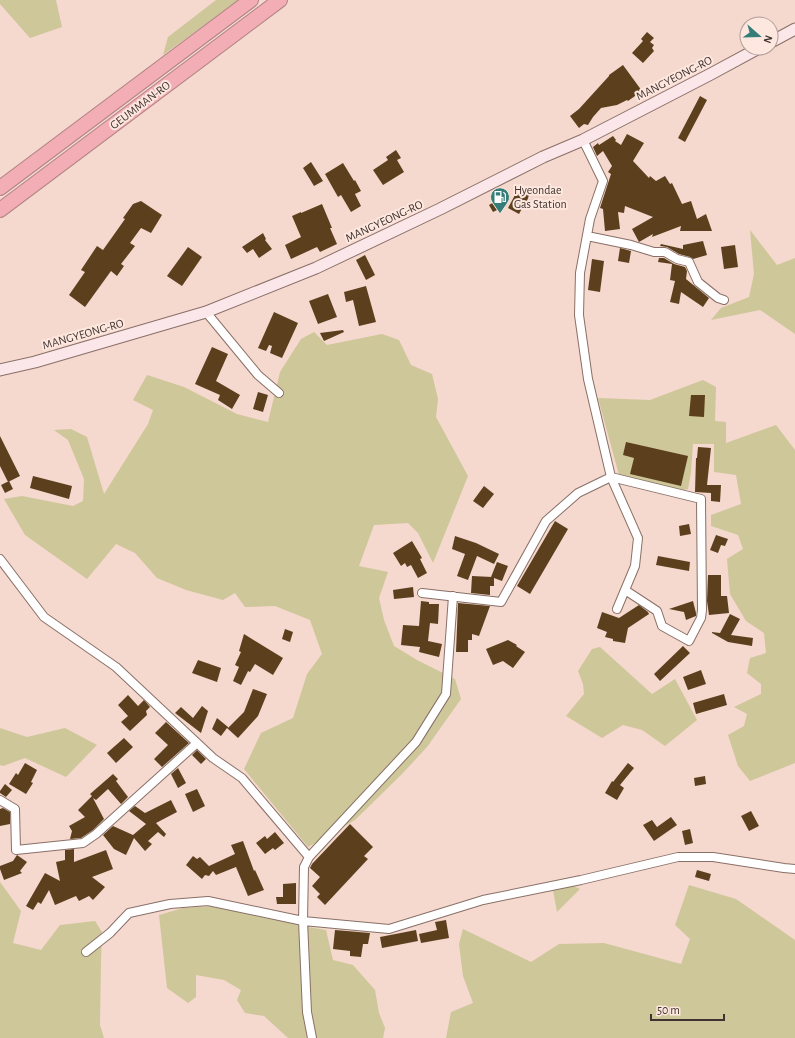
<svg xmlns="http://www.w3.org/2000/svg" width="795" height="1038" viewBox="0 0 795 1038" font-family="'Alegreya Sans',sans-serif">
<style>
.green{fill:#cec799}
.building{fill:#5c401e}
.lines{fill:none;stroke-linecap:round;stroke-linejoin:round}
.street-casing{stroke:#897067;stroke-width:10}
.secondary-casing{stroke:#897067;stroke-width:13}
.highway-casing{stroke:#b38386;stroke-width:16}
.street{stroke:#fff;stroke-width:8}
.secondary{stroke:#fbe6e9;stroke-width:11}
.highway{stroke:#f2adb5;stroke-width:14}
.labels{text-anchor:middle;stroke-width:4;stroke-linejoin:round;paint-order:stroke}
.street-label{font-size:12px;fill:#3f3430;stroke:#fee7de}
.poi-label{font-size:12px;fill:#3f3430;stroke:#fee7de;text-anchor:start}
</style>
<rect width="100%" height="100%" fill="#f5d8ce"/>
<path class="green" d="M0 0H56L62 27 30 38 0 4Z
M216 0H239L163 55 168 37Z
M750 230 777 265 795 258V334L760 310 711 320 721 308 749 297 754 274Z
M314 332 327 345 382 334 399 340 411 365 432 374 438 399 436 417 468 476 433 563 418 533 408 523 374 525 359 566 388 572 379 598 384 620 394 646 417 660 455 679 461 699 427 747 401 775 355 820 308 847 244 769 261 733 293 718 307 674 322 654 310 620 275 606 245 607 235 593 223 600 186 590 157 578 135 553 116 544 87 579 25 535 4 499 22 496 73 506 83 501 84 479 68 440 54 430 71 429 87 437 104 494 148 424 153 410 133 400 147 375 184 387 237 414 268 422 280 372 301 339Z
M703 380 716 387 715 421 726 422V443L776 425 795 450V763L750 781 738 766 728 735 744 726 747 714 734 707 761 694V684L747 673 750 658 766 653 764 633 746 621 730 594 727 559 743 549 738 535 711 526V515L741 504 736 475 714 472V444H693L691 472 688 489 683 490 619 475 598 398 650 400Z
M600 647 652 694 675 679 697 720 665 746 642 730 623 725 602 738 566 716 584 694 583 684 578 671 592 649Z
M0 728 27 737 65 728 97 745 66 777 25 758 3 766 0 765Z
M0 882 21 911 13 943 41 950 60 925 95 921 102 932 101 961 100 1025 104 1038H0Z
M571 885 580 889 557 912 553 890Z
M689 885 736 899 795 940V1038H446L451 1012 473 1003 463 976 459 944 463 929 531 962 559 944 604 943 681 964 690 939 675 925Z
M213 906 297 922V925L326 930 333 960 353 965 375 990 379 1013 385 1028 383 1038H288L264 1016 245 1013 237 1000 241 990 224 980 196 975V997L188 1003 167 988 159 915 183 908Z"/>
<path class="building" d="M647 32 654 38 650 42 654 45 652 48 654 51 643 63 632 53 643 41 641 39Z
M623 65 642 91 628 101 627 100 617 105 601 108 593 117 588 125 584 124 579 128 570 116 579 109 609 76V75Z
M700 96 707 100 685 142 678 138Z
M627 134 644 143 633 161 649 178 650 176 656 181 665 176 670 184 672 183 682 204 691 201 697 219 706 214 712 231H680L681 226 652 237 653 234 639 242 632 229 653 217 625 206 624 213 618 212 620 229 605 231 603 209 600 208 611 174 608 172 612 166 603 151 597 156 593 147 598 143 599 145 613 136 616 140 615 141 621 145Z
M396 150 401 158 397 160 404 172 383 185 373 170 388 160 386 157Z
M311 162 323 181 314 186 303 168Z
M343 163 354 181 355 180 361 191 355 194 361 206 351 212 341 195 338 197 325 174Z
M522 191 529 195 526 204 525 203 519 214 508 208 515 195Z
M503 197 507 205 493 212 489 205Z
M141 201 162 215 151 233 141 228 130 243 135 246 121 264 124 266 117 276 111 271 85 307 69 295 85 272 81 270 97 246 103 250 125 219 123 218 133 204Z
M322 204 332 228H330L337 244 320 252 317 247 291 259 285 245 301 237 292 216 301 212V213Z
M263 233 266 239 265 240 272 249 259 258 253 249 247 253 242 247Z
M703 241 707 255 693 259 690 257 679 254 667 247 660 246 661 244 683 249V245Z
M735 245 738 267 724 269 721 247Z
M188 247 202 257 182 286 167 276Z
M620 248 631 251 629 263 618 261Z
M365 255 375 275 366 280 356 260Z
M659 258H664L674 264 685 267 687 271 686 279 709 298 703 307 681 292 679 304 670 302 675 281 670 280 672 264 658 262Z
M592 259 604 261 600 292 588 290Z
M366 286 376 322 359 326 353 300 346 302 344 292Z
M328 294 337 317 318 324 309 301Z
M274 312 298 323 282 358 270 353 272 346 269 345 266 351 258 348Z
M343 330 344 332 324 341 320 333Z
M212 347 228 354 216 381 240 395 232 409 218 400 220 395 195 384Z
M258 392 268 395 263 412 253 409Z
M691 395H705L704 417 689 416Z
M0 436 20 476 8 482 0 466Z
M626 442 688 456 681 486 630 474 634 458 623 455Z
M698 447 711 448 707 485H721L720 502 711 501V493L695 492 696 458H697Z
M33 476 72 486 69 499 30 488Z
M9 481 13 489 5 493 1 485Z
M484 486 494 494 483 508 473 501Z
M555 521 568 529 530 594 517 586Z
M689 524 691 534 680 536 679 526Z
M716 535 728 539 725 546 721 545 718 553 710 550Z
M455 536 476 543 499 554 494 564 477 556 468 580 457 576 465 554 452 549Z
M412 541 422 558 420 559 427 573 418 578 411 565 407 567 405 563 401 566 393 553Z
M658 556 690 562 689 571 656 565Z
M497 562 508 566 502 581 494 578V586H490V595L471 593 472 576 492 577H491Z
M708 575H721V596H727L729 613 709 615 707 601Z
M413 587 414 597 394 599 393 590Z
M421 601 429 602V604H439L438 624 430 623 428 641 442 644 439 657 419 652 420 647 401 645 403 625 419 626Z
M693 601 696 613V616L686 620 684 612 669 609Z
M458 603 490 606 479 636 472 634V640H468V652H456Z
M639 605 648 612 649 614 628 628 625 643 613 641V639L605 637 607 632 597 628 602 612 619 618Z
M730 614 740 619 731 635 753 638 752 646 728 642 712 633V632L720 633Z
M285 629 293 632 290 642 282 639Z
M244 634 283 658 273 675 255 664 250 672 248 671 241 685 233 681 239 667 235 665 241 652 239 651Z
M508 640 517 645 516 646 525 652 513 668 503 661 493 665 486 649Z
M683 646 690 653 660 681 654 674Z
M198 660 221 668 217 682 192 673Z
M701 670 706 684 688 690 683 677Z
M253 689 267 694 258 716 238 738 227 728 221 736 212 729 217 718 228 727V728L244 712Z
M724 694 727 705 696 714 693 703Z
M128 695 138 706 144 700 150 707 146 711 147 715 130 731 121 722 128 716 118 705Z
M202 706 208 711 201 733 175 713 181 707 193 718Z
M166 722 189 743 162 767 154 759 168 745 155 733Z
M124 738 133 747 116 763 107 753Z
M197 750 206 759 201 764 192 755Z
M25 763 37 770 31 782 33 783 26 794 9 784 16 773 18 775Z
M628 763 634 768 620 785 624 788 617 800 605 793 612 781 613 782Z
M178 768 186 783 178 788 171 774Z
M113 774 118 779 116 781 128 797 121 804 108 789 96 800 93 798 104 819 93 830 81 838 70 839 72 831 69 826 85 817 78 810 92 796 90 794Z
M705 776 706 784 695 786 694 778Z
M5 784 12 790 6 797 0 793V791Z
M197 789 205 806 193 812 185 794Z
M171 800 177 812 156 823 166 834 164 837 158 832 148 841 152 844 145 851 134 838 126 855 114 849 103 835 113 826 133 835 146 824 129 811 135 806 145 813Z
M3 808 10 812V824L0 826V809Z
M751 811 759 826 749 831 741 816Z
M671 817 677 825 654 841 643 825 652 820 657 827Z
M350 824 373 847 364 856 368 859 325 905 317 897 320 894 312 886 320 877 310 868 312 864Z
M690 829 693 843 685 845 682 831Z
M275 832 284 843 275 850 273 848 265 854 256 843 265 836 267 839Z
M243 841 254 871 255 870 264 890 248 896 236 867 216 875 213 871 209 876 205 875 202 879 186 865 193 856 197 859 200 857 209 866 235 854 231 845Z
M74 849V862L106 850 113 869 92 877 105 887 93 900 89 896 79 901 76 896 55 905 49 890 41 904 38 902 33 910 26 906 45 873 60 881 56 862 65 860V850Z
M17 855 27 862 20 871 22 873 4 880 0 869V866L13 861Z
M697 870 711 874 709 881 695 877Z
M296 883V904H277L276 897H283V884Z
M446 920 449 938 421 943 419 934 437 930 435 922Z
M335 930 370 933 368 944H363L361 957 350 956V951L333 949Z
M416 930 418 941 382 948 380 937Z"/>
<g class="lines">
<defs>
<path id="street" d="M583 140 603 181 590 219 580 273 579 315 588 379 611 477 638 538 635 566 617 609
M587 236 631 245 654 252H665L677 259 689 262 698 282 718 298 724 300
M206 312 258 375 279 393
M0 559 44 617 116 667 213 758 242 778 309 857 304 867 303 921 307 1012 312 1038
M422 593 501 602 546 521 578 493 611 477 701 499 702 610 701 618 689 641 662 626 657 611 625 590
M0 800 15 809 16 850 83 843 96 834 197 743
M309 857 416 742 446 694 453 596
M86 952 110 933 129 913 170 904 208 901 303 921 389 929 483 900 581 880 678 857H713L784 868 795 869"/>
<path id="secondary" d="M771 42 795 29
M0 370 35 362 206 312 316 268 440 209 543 157 583 140 709 75 759 48"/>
<path id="highway" d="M0 188 251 0
M0 210 280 0"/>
</defs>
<use href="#street" class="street-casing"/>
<use href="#secondary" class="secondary-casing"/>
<use href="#highway" class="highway-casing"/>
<use href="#street" class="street"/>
<use href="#secondary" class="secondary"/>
<use href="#highway" class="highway"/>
</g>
<defs>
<symbol id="fuel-pin" viewBox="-11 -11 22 30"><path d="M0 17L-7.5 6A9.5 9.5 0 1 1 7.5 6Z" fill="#347d78" stroke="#fee7de"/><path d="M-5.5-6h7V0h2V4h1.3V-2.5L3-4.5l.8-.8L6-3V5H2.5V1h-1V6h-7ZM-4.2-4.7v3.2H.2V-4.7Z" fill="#fff"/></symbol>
</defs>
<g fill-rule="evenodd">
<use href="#fuel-pin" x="489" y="186" width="22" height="30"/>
</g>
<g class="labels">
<g class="street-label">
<text transform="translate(674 78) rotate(-27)" y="4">MANGYEONG-RO</text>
<text transform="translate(140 105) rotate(-37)" y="4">GEUMMAN-RO</text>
<text transform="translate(384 221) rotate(-25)" y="4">MANGYEONG-RO</text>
<text transform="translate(83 334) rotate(-16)" y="4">MANGYEONG-RO</text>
</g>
<g class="poi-label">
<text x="514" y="194">Hyeondae<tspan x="514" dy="14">Gas Station</tspan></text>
</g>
</g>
<g transform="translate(759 36) rotate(110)"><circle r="19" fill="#fee7de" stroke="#b29f98"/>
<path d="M0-3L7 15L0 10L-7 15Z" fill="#347d78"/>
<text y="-6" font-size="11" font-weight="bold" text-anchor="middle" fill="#3f3430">N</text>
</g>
<path d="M651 1014v6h73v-6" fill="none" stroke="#3f3430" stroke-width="2"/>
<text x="657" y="1014" font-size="12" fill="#3f3430" stroke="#fee7de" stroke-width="3" paint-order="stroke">50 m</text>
</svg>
